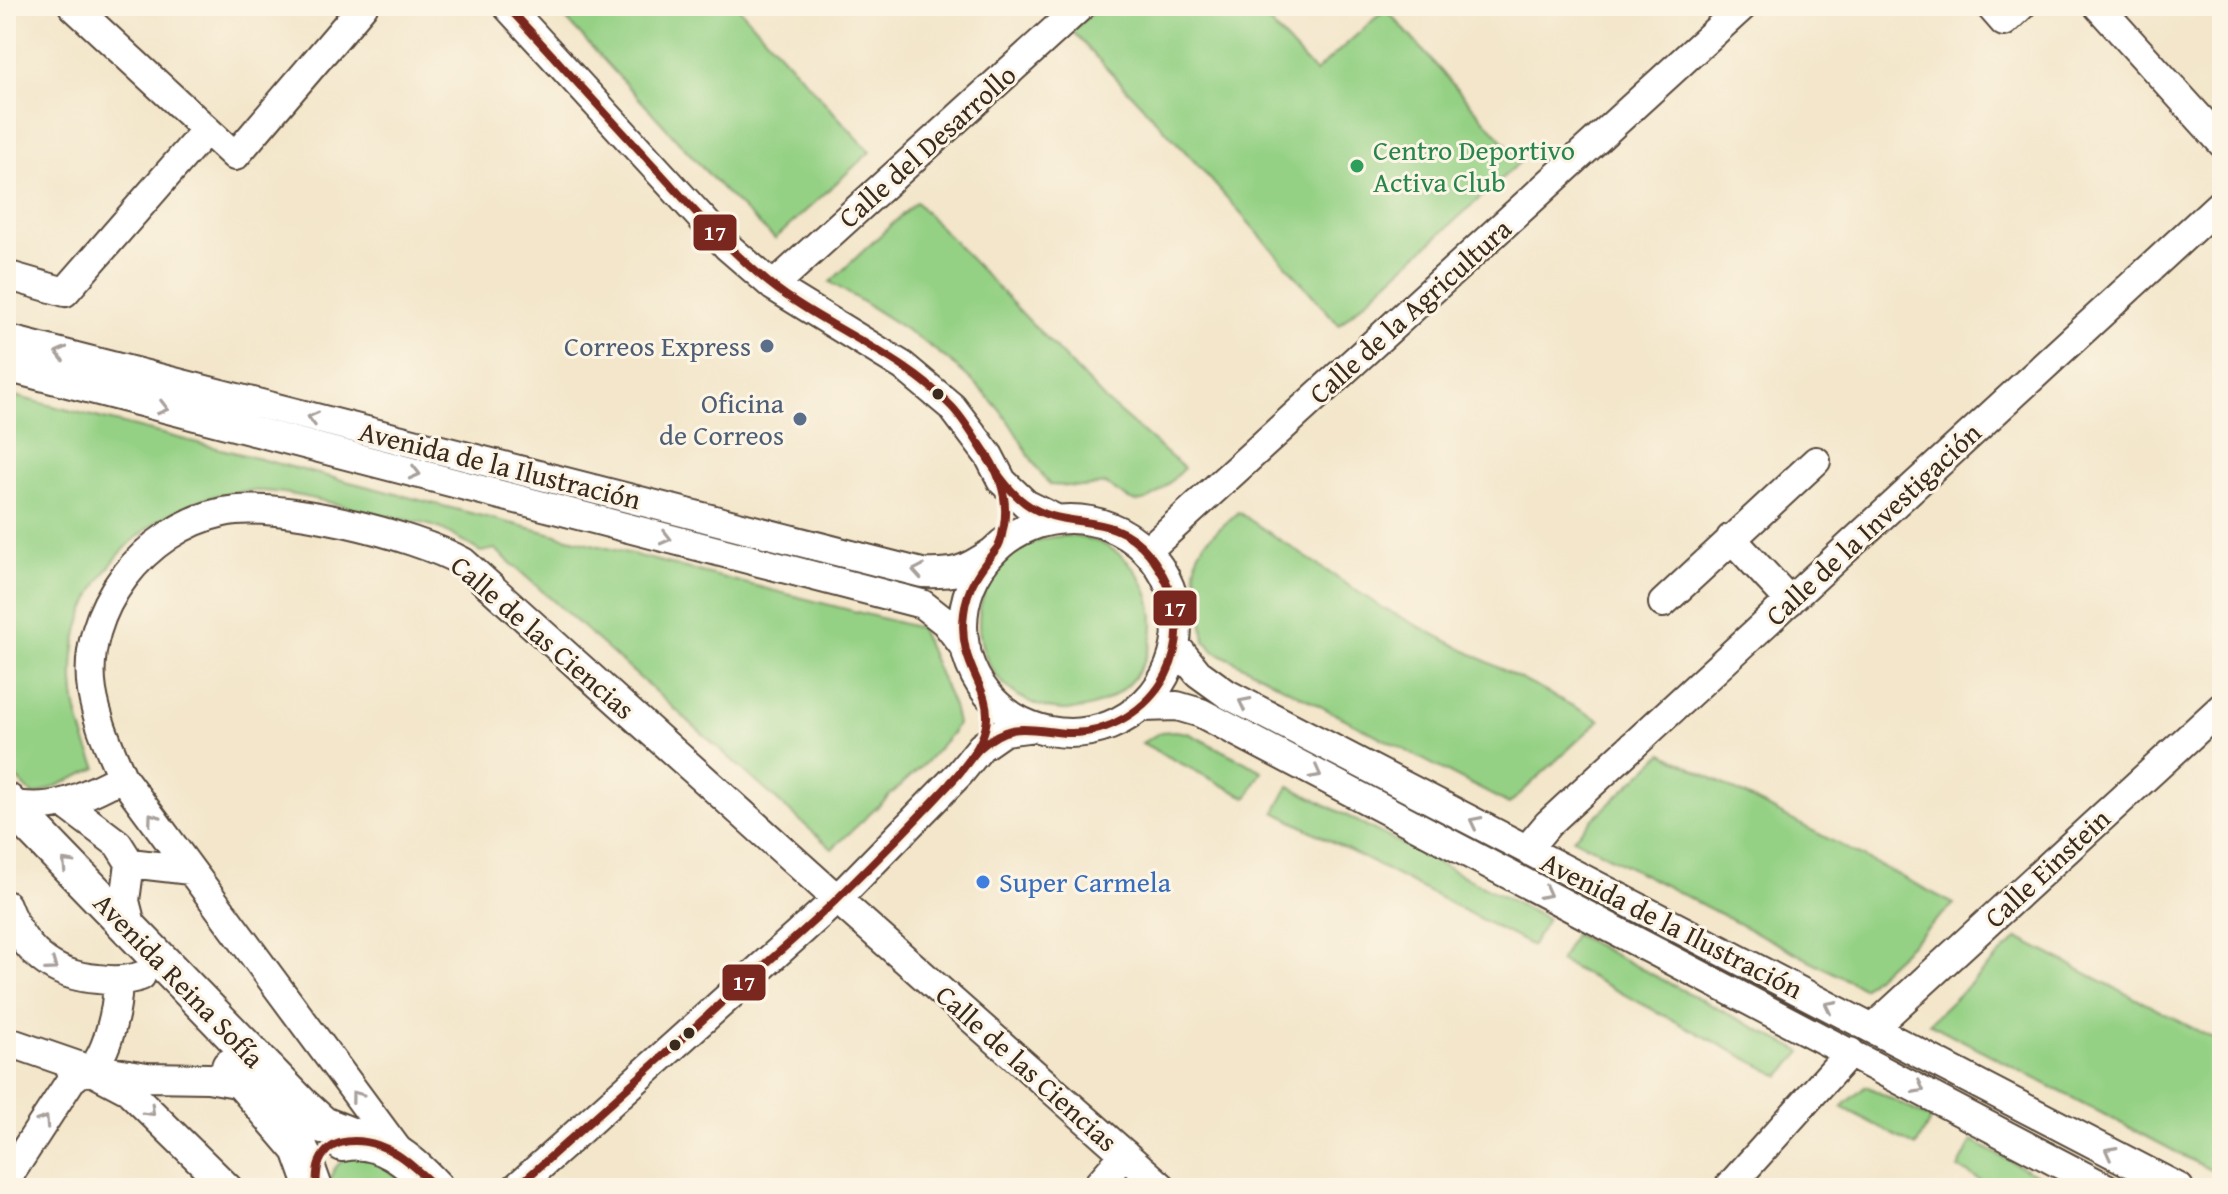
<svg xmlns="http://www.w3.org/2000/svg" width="2228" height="1194" viewBox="0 0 2228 1194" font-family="'Gentium Book Plus',serif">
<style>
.green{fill:#95d185;stroke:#687e52;stroke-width:2}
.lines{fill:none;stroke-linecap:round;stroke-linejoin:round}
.minor-casing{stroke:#574638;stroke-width:32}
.major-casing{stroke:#574638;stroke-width:40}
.minor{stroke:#fff;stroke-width:28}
.major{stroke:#fff;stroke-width:36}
.bus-1-casing{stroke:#fcf5e5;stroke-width:14}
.bus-1{stroke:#7a281f;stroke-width:8}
.oneway{stroke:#a79f9a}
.leisure-dot{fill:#2e9e5b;stroke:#fcf5e5;stroke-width:3}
.service-dot{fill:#5c6f8a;stroke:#fcf5e5;stroke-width:3}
.bus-dot{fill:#3b2a1e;stroke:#fcf5e5;stroke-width:3}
.shop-dot{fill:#3f7fe0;stroke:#fcf5e5;stroke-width:3}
.labels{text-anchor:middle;stroke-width:6;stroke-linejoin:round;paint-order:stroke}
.street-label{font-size:28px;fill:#3b2a1e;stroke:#fcf5e5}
.leisure-label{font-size:28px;fill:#27864d;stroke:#fcf5e5;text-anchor:start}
.service-label{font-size:28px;fill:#4e5e75;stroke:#fcf5e5;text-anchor:end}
.shop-label{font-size:28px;fill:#366cbe;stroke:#fcf5e5;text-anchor:start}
.line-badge{stroke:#fcf5e5;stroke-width:3}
.badge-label{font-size:22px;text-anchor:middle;font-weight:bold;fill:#fff}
</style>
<rect width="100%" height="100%" fill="#fcf5e5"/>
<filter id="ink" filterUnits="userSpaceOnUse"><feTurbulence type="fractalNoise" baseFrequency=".0125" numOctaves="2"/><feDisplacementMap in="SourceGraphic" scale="16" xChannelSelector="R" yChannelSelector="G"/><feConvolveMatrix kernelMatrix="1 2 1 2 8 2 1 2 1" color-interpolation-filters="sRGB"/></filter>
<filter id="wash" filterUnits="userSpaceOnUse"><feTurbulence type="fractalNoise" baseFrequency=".006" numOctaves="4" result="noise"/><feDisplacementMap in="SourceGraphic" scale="32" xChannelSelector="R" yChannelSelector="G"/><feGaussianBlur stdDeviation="1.8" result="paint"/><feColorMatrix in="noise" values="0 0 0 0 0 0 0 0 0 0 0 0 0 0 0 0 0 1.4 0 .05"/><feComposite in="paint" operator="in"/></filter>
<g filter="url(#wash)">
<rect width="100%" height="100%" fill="#f3e6ca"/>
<path class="green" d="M554 6H737L870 152 775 239 724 191Z
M1100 6H1254L1315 72 1386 9 1521 161 1339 325 1196 163 1072 31Z
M916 202 1106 401 1184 468C1170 481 1149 510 1129 499 1121 495 1113 489 1106 484L1083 487 1050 485C1032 465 1022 440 1006 418 960 358 893 321 830 282Z
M6 394 920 628 953 706 957 723 952 733 925 763 832 849 495 549 481 552C467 544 453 534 439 528 421 521 398 519 379 515 336 505 280 486 236 492 145 504 69 585 73 680 74 710 84 741 97 768L34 796 6 767Z
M1238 512 1381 607 1600 720 1509 804 1214 651 1205 641 1195 570 1198 554 1205 542Z
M979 623a87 87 0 1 1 174 0a87 87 0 1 1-174 0Z
M1175 731 1188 733 1262 771 1247 798 1142 743 1161 732Z
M1663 753 1954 904 1863 988 1573 838Z
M1289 786 1547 919 1532 946 1275 812Z
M1574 934 1802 1052 1780 1076 1560 961Z
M2018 938 2222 1043V1176L1929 1023Z
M1866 1086 1931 1119 1916 1147 1842 1107Z
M1972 1141 2054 1184 2051 1188H1995L1958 1168Z
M363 1153 414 1188H329C330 1166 343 1157 363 1153Z"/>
</g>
<g filter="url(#ink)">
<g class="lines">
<defs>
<path id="minor" d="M73 6 235 156 363 6
M507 6 728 247 773 286 903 366 952 407 989 456 1002 481 1026 504 1056 519
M1990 6 2004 22 2021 6
M2098 6 2222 143
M6 275 65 292 206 130
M773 286 1081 6
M6 339 922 573C955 574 963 572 991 553
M6 367 922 604 945 622 966 649
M963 626a107 107 0 1 1 214 0a107 107 0 1 1-214 0Z
M1731 538 1790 601
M1147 551 1743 6
M1663 603 1816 461
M1176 646 1198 673 1227 694 2179 1188
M1142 707 1177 706 1201 713 2106 1188
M9 804C56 813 82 797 122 777
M65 804 118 844 130 863 125 901 133 932
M1527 849 1548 824 2222 202
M130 863 190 870
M6 905C22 948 50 976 98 979 113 981 127 981 141 976
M1873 1028 2222 707
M6 1041 90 1070 128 1090 228 1188
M90 1070C108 1054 119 1004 117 981
M403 1157 122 777C110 749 97 722 92 691 80 610 145 529 223 512 276 500 415 535 463 562L837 899 1163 1188
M6 1180 71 1080 81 1072 104 1070 147 1077 208 1078 248 1085
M516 1188 837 899 960 773 981 747 1004 731 1035 727
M1095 1188 1125 1154
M1728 1188 1850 1052"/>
<path id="major" d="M6 801 300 1104 323 1125 364 1141
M230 1067 300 1149 314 1188
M343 1143C381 1135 411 1162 435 1188"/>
</defs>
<use href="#minor" class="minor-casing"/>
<use href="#major" class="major-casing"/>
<use href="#minor" class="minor"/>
<use href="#major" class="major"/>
<defs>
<path id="bus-1" d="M507 6C555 58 603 111 651 163 689 204 725 247 768 282 825 328 901 353 952 407 979 436 993 479 1025 503 1065 533 1112 508 1149 554 1177 590 1187 633 1166 675 1148 710 1107 735 1067 733 1032 731 1011 719 980 748 972 756 965 767 957 776 919 817 880 857 840 896 805 931 767 962 730 995 659 1060 587 1124 516 1188
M950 783C1030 698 954 690 964 613 967 586 981 568 997 548 1002 542 1002 532 1004 525 1009 494 997 468 980 444
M316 1188C317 1180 316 1171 319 1163 332 1130 376 1140 398 1155 412 1164 424 1177 437 1188"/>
</defs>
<use href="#bus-1" class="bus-1-casing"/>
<use href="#bus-1" class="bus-1"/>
</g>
<defs><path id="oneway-chevron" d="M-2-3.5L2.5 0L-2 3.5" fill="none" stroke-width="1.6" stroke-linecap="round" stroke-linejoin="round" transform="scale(2)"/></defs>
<g class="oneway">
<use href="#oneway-chevron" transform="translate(61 353) rotate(-166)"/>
<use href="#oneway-chevron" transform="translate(163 408) rotate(14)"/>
<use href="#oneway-chevron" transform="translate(313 418) rotate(-166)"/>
<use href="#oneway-chevron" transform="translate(415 473) rotate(14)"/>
<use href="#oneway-chevron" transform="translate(666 538) rotate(14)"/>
<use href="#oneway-chevron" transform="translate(918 571) rotate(-170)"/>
<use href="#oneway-chevron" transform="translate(1244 703) rotate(-153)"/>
<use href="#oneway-chevron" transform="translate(1316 773) rotate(28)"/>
<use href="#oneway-chevron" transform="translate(153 818) rotate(-126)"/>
<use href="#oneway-chevron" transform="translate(1475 822) rotate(-153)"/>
<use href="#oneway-chevron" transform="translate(67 864) rotate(-134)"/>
<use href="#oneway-chevron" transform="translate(1546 893) rotate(28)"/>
<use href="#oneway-chevron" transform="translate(52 966) rotate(36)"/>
<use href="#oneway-chevron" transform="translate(1830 1006) rotate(-153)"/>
<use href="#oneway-chevron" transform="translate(1919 1088) rotate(28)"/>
<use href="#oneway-chevron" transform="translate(356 1096) rotate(-127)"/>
<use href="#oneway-chevron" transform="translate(150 1111) rotate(45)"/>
<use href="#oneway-chevron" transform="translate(44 1121) rotate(-57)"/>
<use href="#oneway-chevron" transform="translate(2110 1152) rotate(-152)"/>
</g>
</g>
<circle class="leisure-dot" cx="1357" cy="166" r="8"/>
<g class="service-dot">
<circle cx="767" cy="346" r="8"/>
<circle cx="800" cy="419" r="8"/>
</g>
<g class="bus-dot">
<circle cx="938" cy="394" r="7"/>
<circle cx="689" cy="1033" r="7"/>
<circle cx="675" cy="1045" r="7"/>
</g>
<circle class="shop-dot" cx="983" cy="882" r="8"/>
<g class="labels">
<g class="street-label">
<text transform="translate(927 146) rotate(-42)" y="10">Calle del Desarrollo</text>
<text transform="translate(1410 311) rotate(-42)" y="10">Calle de la Agricultura</text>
<text transform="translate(500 465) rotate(14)" y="10">Avenida de la Ilustración</text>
<text transform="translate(1873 524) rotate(-43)" y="10">Calle de la Investigación</text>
<text transform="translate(543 637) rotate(41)" y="10">Calle de las Ciencias</text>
<text transform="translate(2047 868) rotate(-43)" y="10">Calle Einstein</text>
<text transform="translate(1672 925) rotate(27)" y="10">Avenida de la Ilustración</text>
<text transform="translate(179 980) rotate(46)" y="10">Avenida Reina Sofía</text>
<text transform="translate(1027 1068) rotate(42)" y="10">Calle de las Ciencias</text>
</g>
<g class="leisure-label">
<text x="1373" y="160">Centro Deportivo<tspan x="1373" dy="32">Activa Club</tspan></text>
</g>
<g class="service-label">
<text x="751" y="356">Correos Express</text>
<text x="784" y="413">Oficina<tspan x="784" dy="32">de Correos</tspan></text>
</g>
<g class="shop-label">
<text x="999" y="892">Super Carmela</text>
</g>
</g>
<g class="line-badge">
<rect x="692" y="213" width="46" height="39" rx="8" fill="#7a281f"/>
<rect x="1152" y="589" width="46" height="38" rx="8" fill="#7a281f"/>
<rect x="721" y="963" width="46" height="39" rx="8" fill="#7a281f"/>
</g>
<g class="badge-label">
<text x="715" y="240">17</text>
<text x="1175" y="616">17</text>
<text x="744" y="990">17</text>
</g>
<rect width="2228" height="1194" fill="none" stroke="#fcf5e5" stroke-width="32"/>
</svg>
